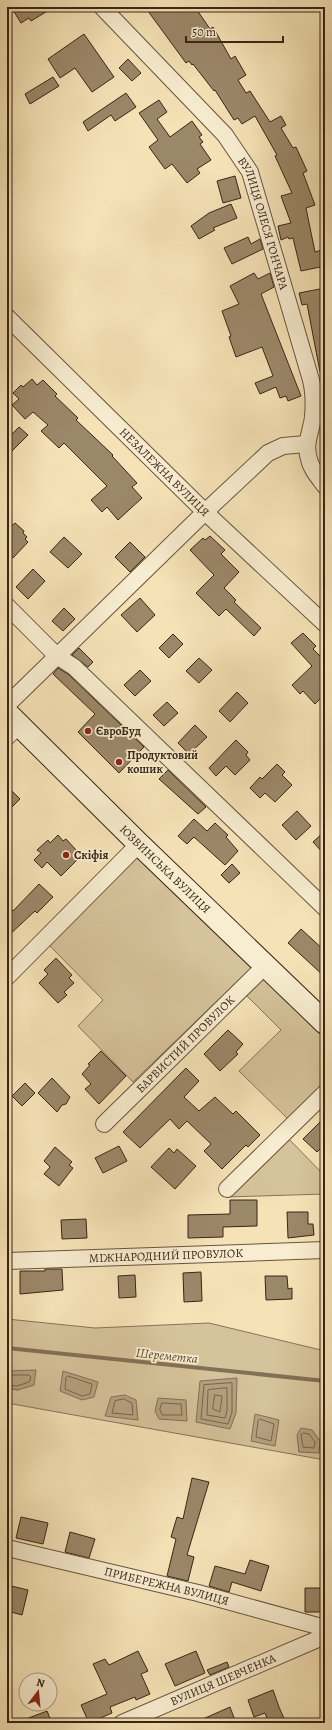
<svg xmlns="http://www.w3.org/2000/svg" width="332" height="1730" viewBox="0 0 332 1730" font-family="Alegreya,serif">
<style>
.green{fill:#d5c39b;stroke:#887458;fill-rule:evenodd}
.water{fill:#b5a280;stroke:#847055}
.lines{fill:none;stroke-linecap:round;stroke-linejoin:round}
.shore{stroke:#78644a;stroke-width:1}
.stream{stroke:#847055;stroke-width:4}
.building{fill:#9b8869;stroke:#3a2515}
.street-casing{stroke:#69543e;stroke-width:18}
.secondary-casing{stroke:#3a2515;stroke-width:24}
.street{stroke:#f8edd0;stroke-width:16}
.secondary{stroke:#f8edd0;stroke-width:22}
.poi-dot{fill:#8f2418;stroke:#f8edd0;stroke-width:1.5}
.labels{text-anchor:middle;stroke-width:3.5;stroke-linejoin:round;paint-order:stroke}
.street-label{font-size:12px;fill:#3a2515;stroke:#f8edd0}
.poi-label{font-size:12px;font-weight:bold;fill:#3a2515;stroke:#f8edd0;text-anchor:start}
.water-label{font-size:13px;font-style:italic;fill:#5f4a35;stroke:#f8edd0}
</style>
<rect width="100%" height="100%" fill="#f5e3b7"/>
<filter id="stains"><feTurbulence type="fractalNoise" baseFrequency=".005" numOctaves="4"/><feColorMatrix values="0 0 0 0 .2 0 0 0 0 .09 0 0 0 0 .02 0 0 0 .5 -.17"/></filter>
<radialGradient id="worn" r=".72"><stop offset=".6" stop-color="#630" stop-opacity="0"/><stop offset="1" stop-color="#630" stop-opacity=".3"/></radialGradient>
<path class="green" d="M139 854 252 967 133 1082 78 1026 103 1000 49 945Z
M263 977 325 1038V1084L289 1120 239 1071 281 1030 246 995Z
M284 1134 325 1176V1194L227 1197V1189Z
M7 1319 95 1328 209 1323 325 1351V1460L7 1403V1388L18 1390 10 1372 7 1371ZM312 1430 320 1441 299 1452V1440Z"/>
<path class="water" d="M36 1370 34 1385 18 1390 7 1388V1371Z
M63 1371 98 1382 94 1397 82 1400 60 1391Z
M237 1378 236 1413 230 1429 196 1422 200 1381Z
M125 1395 136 1400 138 1420 105 1416 111 1397Z
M158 1398 186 1400 187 1421 159 1419 155 1411Z
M255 1414 279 1420 275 1446 251 1441Z
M301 1428 312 1430 320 1441 319 1453 299 1452 297 1435Z"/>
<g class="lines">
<path class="shore" d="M7 1375H29L31 1377 29 1382 17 1386 7 1385
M68 1376 92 1384 90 1394 82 1396 65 1389 66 1378Z
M232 1383V1412L228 1424 201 1419 204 1385Z
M227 1388V1411L225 1418 207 1415 208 1390Z
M215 1395 222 1396 220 1412 213 1409Z
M124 1399 132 1403 133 1415 112 1413 115 1401Z
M162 1403 181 1404 182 1415H162L160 1410Z
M260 1419 274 1424 271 1441 256 1437 258 1421Z
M304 1433 309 1434 315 1442 314 1448 303 1447 301 1435Z"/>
<path class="stream" d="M7 1348 325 1381"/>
</g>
<path class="building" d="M11 7H54L31 21 29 18 21 23Z
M145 7H195L210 29 213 27 231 59 235 56 246 75 238 80 246 93 250 91 270 122 281 116 286 125 281 128 293 148 296 147 307 171 303 173 315 205 306 208 315 252 325 249V266L301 271 293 238 289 239 288 237 281 240 278 226 291 223 281 196 292 193 275 156 277 155 255 116 242 124 238 118 234 120 215 90 214 91 193 64 192 65 189 61 186 63Z
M84 34 114 77 92 92 75 68 60 78 48 59Z
M128 59 141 73 132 81 119 68Z
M53 77 59 86 30 104 25 94Z
M126 93 136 107 115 121 111 115 88 131 83 122Z
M159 100 167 112 157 119 170 137 192 121 202 135 199 137 203 142 200 144 211 160 197 169 200 173 187 183 172 164 165 169 149 147 158 140 139 113Z
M235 176 241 198 223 203 217 181Z
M231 204 237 218 213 228 215 230 199 239 191 226 209 213Z
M248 237 251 244 260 239 263 249 232 264 224 248Z
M254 273 258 279 270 273 274 287 261 294 301 396 288 401 286 396 280 398 276 387 260 394 255 383 273 376 262 347 236 357 229 337 231 336 222 311 239 304 230 286Z
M325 288V371L320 372 307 304 302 305 299 293Z
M32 379 37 385 43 380 57 394 55 396 78 418 76 420 113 455 112 456 137 483 132 487 142 498 118 520 107 507 102 512 91 500 107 486 64 443 59 448 41 431 48 425 33 412 25 419 12 405 19 399 13 393 21 385 23 387Z
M19 427 28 435 7 456V439Z
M15 523 24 531 23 533 27 537 25 539 28 542 13 558 7 553V530Z
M210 536 225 550 221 554 239 572 224 588 236 600 234 602 261 628 254 636 226 609 219 616 196 593 214 575 190 550 203 538 205 540Z
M64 537 82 554 68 568 50 552Z
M130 542 145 557 130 572 115 557Z
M33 569 45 581 28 599 16 587Z
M140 598 155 615 137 632 121 615Z
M64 608 75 619 63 631 52 621Z
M303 633 316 646 313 649 325 661V694L315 704 303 691 300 694 292 685 312 666 291 643Z
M173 634 183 644 169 658 159 648Z
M79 648 93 662 88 667 72 655Z
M199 658 212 670 199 683 186 671Z
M58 668 68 674 144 747 119 773 78 732 95 714 53 674Z
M140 670 151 681 135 696 124 685Z
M237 692 248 703 230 722 219 711Z
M167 702 178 713 164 726 153 715Z
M195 725 207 737 189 754 178 743Z
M236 740 248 752 246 755 250 760 235 775 226 766 216 776 209 768Z
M277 764 285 772 282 775 292 785 275 802 265 793 260 798 250 788 260 777 262 779Z
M168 770 206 807 198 814 159 779Z
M7 786 20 799 7 812Z
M297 811 311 826 296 840 282 825Z
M194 819 207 831 215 823 228 835 226 837 238 851 225 865 194 837 187 844 178 836Z
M325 831V855L313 842Z
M58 835 63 841 66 839 77 851 74 853 79 858 61 876 47 862 42 868 34 860 41 853 37 850 48 840 50 843Z
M232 864 240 873 229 883 221 875Z
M39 884 53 897 37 913 35 911 7 937V905L13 911Z
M301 929 325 951V977L288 943Z
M56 958 72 975 69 978 74 983 64 992 67 995 58 1003 39 983 48 974 44 970Z
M228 1030 243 1044 236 1052 238 1054 220 1071 204 1054Z
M101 1051 126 1076 99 1104 85 1089 91 1084 82 1074 90 1065 88 1064Z
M186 1068 199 1081 184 1097 199 1111 215 1097 233 1114 236 1111 260 1135 248 1147 246 1145 222 1169 204 1151 211 1144 187 1121 179 1129 170 1119 140 1148 123 1132Z
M52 1078 70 1097 66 1104 62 1105 57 1112 38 1093Z
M25 1083 35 1093 22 1106 12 1096Z
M325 1117V1144L317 1152 303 1139Z
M119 1146 127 1161 103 1173 95 1158Z
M55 1147 72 1162 69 1165 73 1168 59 1186 44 1174 50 1167 44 1161Z
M169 1148 174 1153 177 1149 196 1166 175 1189 151 1167Z
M230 1200H257V1226L223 1227V1237L188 1238V1215L230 1214Z
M287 1212H308V1224H313L314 1235 288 1238Z
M86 1219 87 1238 62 1239 61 1220Z
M45 1269H62L63 1290 20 1294V1271H45Z
M201 1272 202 1301 184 1302 183 1273Z
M135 1275 136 1297 119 1298 118 1276Z
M265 1276H287L288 1289 292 1288V1299L266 1300Z
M192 1478 209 1482 187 1555 194 1557 188 1581 167 1576 176 1539 171 1537 177 1517 183 1519Z
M21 1517 48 1523 43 1544 16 1538Z
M70 1532 95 1539 89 1558 65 1552Z
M250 1560 269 1566 261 1591 232 1582 229 1592 209 1586 215 1566 245 1574Z
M7 1585 28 1590 22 1615 7 1611Z
M305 1588H325V1612H305Z
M138 1651 148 1671 141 1674 150 1694 136 1700 135 1697 110 1707 112 1713 89 1723 81 1705 107 1694 93 1664 105 1659 109 1665Z
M196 1651 205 1673 175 1686 165 1664Z
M227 1662 229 1667 210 1675 207 1670Z
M273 1690 279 1707 286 1723H269L265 1713 254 1717 248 1700Z
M230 1707 236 1723H194Z
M47 1711 52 1723H18V1722Z"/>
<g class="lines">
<defs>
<g id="street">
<path id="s1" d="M102 7 225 135 250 172 311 380C314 392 314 405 313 417 311 433 304 443 309 459 311 469 319 478 325 486"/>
<path id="s2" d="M7 317 205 512 325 624"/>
<path d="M7 606 57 656 74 667 325 908"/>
<path d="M7 705 205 512 268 453 283 446 306 444"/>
<path d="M7 737 19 725"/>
<path d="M7 977 139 844"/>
<path id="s3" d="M104 1124 266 965"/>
<path d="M227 1189 325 1093"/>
<path id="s4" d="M7 1261 325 1250"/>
<path id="s5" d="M7 1548 198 1593 325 1628"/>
<path id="s6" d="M122 1723 325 1636"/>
</g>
<g id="secondary">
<path id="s7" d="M7 713 139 844 325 1023"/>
</g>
</defs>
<use href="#street" class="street-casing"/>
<use href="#secondary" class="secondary-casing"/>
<use href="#street" class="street"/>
<use href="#secondary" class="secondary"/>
</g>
<g class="poi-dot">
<circle cx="88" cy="731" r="4"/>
<circle cx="119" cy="762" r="4"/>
<circle cx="66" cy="855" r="4"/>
</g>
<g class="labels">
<g class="street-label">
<text dy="4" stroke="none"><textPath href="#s1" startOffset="275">ВУЛИЦЯ ОЛЕСЯ ГОНЧАРА</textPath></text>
<text dy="4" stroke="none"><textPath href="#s2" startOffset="221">НЕЗАЛЕЖНА ВУЛИЦЯ</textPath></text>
<text dy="4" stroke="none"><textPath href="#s7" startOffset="222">ЮЗВИНСЬКА ВУЛИЦЯ</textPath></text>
<text dy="4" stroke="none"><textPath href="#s3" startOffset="114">БАРВИСТИЙ ПРОВУЛОК</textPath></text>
<text dy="4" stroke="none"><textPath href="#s4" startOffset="159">МІЖНАРОДНИЙ ПРОВУЛОК</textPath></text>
<text dy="4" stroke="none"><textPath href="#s5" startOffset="164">ПРИБЕРЕЖНА ВУЛИЦЯ</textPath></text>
<text dy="4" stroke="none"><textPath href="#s6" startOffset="110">ВУЛИЦЯ ШЕВЧЕНКА</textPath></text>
</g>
<g class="poi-label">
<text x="96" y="735">ЄвроБуд</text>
<text x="127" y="759">Продуктовий<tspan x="127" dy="14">кошик</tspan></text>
<text x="74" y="859">Скіфія</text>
</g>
<g class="water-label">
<text transform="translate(167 1355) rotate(6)" y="5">Шереметка</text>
</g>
</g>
<rect width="332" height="1730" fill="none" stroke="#f5e3b7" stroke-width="24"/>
<rect x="8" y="8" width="316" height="1714" fill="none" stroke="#3a2515" stroke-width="2"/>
<rect x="12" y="12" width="308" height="1706" fill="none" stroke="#3a2515"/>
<g transform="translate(38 1692) rotate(16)"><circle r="19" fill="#f8edd0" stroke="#ac9d85"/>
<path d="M0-3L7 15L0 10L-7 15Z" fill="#8f2418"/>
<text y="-6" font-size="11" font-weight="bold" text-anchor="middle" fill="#3a2515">N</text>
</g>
<path d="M186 36v6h97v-6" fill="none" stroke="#3a2515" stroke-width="2"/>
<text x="192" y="36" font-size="12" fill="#3a2515" stroke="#f8edd0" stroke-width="3" paint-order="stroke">50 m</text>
<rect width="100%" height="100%" filter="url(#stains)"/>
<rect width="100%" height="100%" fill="url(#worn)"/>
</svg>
